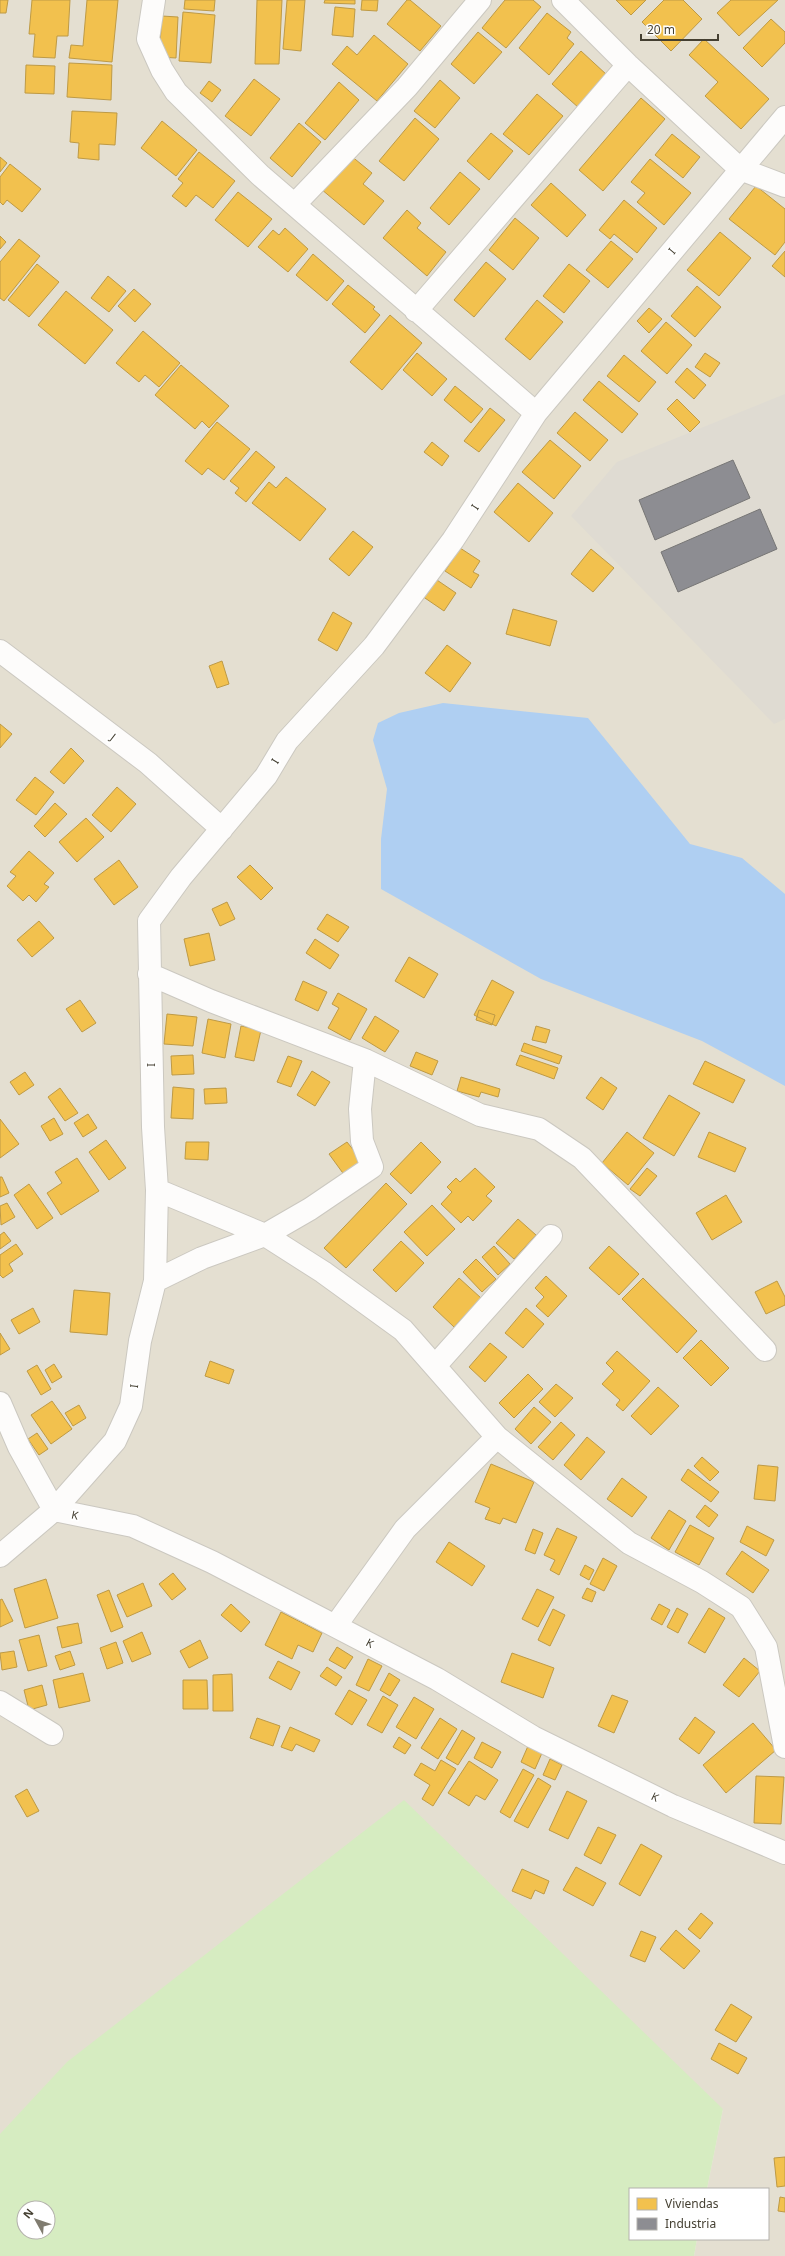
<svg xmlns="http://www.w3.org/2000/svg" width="785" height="2256" viewBox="0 0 785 2256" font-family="'Noto Sans',sans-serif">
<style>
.residential{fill:#e4dfd1}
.industrial{fill:#dfdbd2}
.green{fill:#d6ecc1;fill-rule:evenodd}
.water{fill:#afcff2}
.homes{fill:#f2c14e;stroke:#be9a45}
.industry{fill:#8d8d92;stroke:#777675}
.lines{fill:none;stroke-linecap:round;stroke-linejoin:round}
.minor-casing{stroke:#cbc8c0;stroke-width:24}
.minor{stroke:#fdfcfb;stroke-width:22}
.labels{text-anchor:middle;stroke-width:4;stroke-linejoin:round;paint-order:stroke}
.street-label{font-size:11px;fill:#443f31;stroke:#fff}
</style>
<rect width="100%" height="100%" fill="#efece4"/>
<path class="residential" d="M0 0H785V2256H694L697 2239H768V2189H707L723 2109 0 2134Z"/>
<path class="industrial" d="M785 394V719L774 724 571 516 617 462Z"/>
<path class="green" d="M404 1800 723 2109 707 2189H630V2239H697L694 2256H0V2134L67 2062ZM24 2208H48V2232H24Z"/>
<path class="water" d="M443 703 588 718 690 844 742 858 785 894V1086L702 1041 541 979 381 889V839L387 789 373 740 378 723 399 713Z"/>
<path class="homes" d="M0 0H8L6 13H0Z
M32 0H70L68 36H57L55 58 33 57 35 34H29Z
M87 0H118L112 62 69 58 71 45 83 46Z
M185 0H215L214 11 184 9Z
M257 0H282L279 64H255Z
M287 0H305L301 51 283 49Z
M325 0H355V4L324 3Z
M362 0H378L377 11 361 10Z
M407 0H410L441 26 420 51 387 24Z
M505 0H533L541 7 506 48 482 28Z
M616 0H646L631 15Z
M664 0H683L702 19 671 51 642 22Z
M731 0H778L739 36 717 13Z
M335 7 355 9 353 37 332 35Z
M183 12 215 15 211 63 179 61Z
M547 13 571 32 567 38 574 44 549 75 519 48Z
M162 16 178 17 176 58 159 57Z
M771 19 785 32V43L762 67 743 48Z
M478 32 502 52 474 84 451 64Z
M374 35 408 64 377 101 332 64 347 46 357 55Z
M704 39 769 99 741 129 705 96 718 82 689 55Z
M581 51 607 75 579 108 552 84Z
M69 63 112 65 111 100 67 97Z
M26 65 55 66 54 94 25 93Z
M254 79 280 99 251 136 225 116Z
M440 80 460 98 435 128 414 111Z
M209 81 221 90 212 102 200 93Z
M339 82 359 100 325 140 305 123Z
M537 94 563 116 529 155 503 134Z
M641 98 665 119 603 191 579 170Z
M72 111 117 113 115 145 99 144V160L78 158 79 143 70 142Z
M415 118 439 139 404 181 379 161Z
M162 121 197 150 176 176 141 148Z
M299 123 321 142 292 177 270 158Z
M491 133 513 151 489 180 467 161Z
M672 134 700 157 683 178 655 155Z
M199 152 235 181 213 208 196 195 186 207 172 196 183 183 178 179Z
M350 155 372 173 363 184 384 201 364 225 321 189Z
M0 157 7 163 0 172Z
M650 159 691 193 664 225 637 202 645 193 631 182Z
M10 164 41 189 22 212 7 200 3 205 0 202V177Z
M460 172 480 189 449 225 430 208Z
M551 183 586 215 567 237 531 205Z
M756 186 785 209V242L775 255 729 219Z
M238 192 272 219 248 247 215 220Z
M624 200 657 228 637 253 614 234 610 239 599 230Z
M407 210 421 223 417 228 446 252 427 276 383 238Z
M515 218 539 238 513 270 489 250Z
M285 228 308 249 288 272 258 247 273 230 279 235Z
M720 232 751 258 719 296 687 270Z
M0 236 6 242 0 249Z
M19 239 40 256 4 301 0 298V262Z
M611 241 633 259 608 288 586 270Z
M785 251V277L772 266Z
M313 254 344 281 327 301 296 275Z
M486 262 506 279 474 317 454 300Z
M37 264 59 282 29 317 8 300Z
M569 264 590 281 564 313 543 296Z
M108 276 126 291 109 312 91 298Z
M348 285 375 307 373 309 380 315 365 333 332 304Z
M697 286 721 307 695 337 671 316Z
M134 289 151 304 135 322 118 306Z
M66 291 113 330 85 364 38 325Z
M537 300 563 322 530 360 505 339Z
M649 308 662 319 649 333 637 321Z
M390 315 422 343 382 390 350 362Z
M666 322 692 345 667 374 641 351Z
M143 331 180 363 159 387 145 375 139 382 116 363Z
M417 353 447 379 432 396 403 370Z
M705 353 720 363 710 377 695 367Z
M624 355 656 382 639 402 607 376Z
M181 365 229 406 209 428 202 421 195 429 155 395Z
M687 368 706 385 694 399 675 382Z
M599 381 638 414 622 433 583 400Z
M455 386 483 409 471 423 444 400Z
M677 399 700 422 690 432 667 409Z
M490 408 505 420 479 452 464 441Z
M575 412 608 440 590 461 557 433Z
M217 422 250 449 224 480 208 468 202 475 185 461Z
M550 440 581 466 554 499 522 472Z
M432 442 449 456 442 466 424 452Z
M256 451 275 467 246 502 235 493 239 488 230 481Z
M286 477 326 509 300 541 252 503 269 482 276 488Z
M518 483 553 513 529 542 494 512Z
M353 531 373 547 349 576 329 559Z
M457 546 480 561 473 572 479 575 471 588 445 571 453 559 450 556Z
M591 549 614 568 593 592 571 574Z
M434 578 456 593 444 611 422 596Z
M513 609 557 621 550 646 506 634Z
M333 612 352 623 337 651 318 640Z
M447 645 471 663 450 692 425 673Z
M222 661 229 684 217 688 209 666Z
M0 724 12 734 0 748Z
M71 748 84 761 64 784 50 772Z
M35 777 54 792 36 815 16 800Z
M117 787 136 804 111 832 92 815Z
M55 803 67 814 45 837 34 826Z
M86 818 104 837 77 862 59 842Z
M29 851 54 873 44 884 49 887 36 902 29 895 23 901 7 886 16 876 10 872Z
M119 860 138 887 114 905 94 879Z
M250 865 273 888 261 900 237 877Z
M227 902 235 919 220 926 212 909Z
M327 914 349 927 338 942 317 929Z
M39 921 54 938 32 957 17 940Z
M209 933 215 960 190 966 184 939Z
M315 939 339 955 330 969 306 953Z
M409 957 438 974 424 998 395 981Z
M492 980 514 992 496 1026 474 1015Z
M303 981 327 992 318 1011 295 1000Z
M338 993 367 1009 350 1040 328 1028 339 1008 332 1004Z
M80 1000 96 1023 82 1032 66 1009Z
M479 1010 495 1015 492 1025 476 1020Z
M167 1014 197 1017 193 1046 164 1044Z
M375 1016 399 1031 385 1052 362 1038Z
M208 1019 231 1024 225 1058 202 1053Z
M241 1026 261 1030 254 1061 235 1057Z
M536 1026 550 1030 546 1043 532 1040Z
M524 1043 562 1056 559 1064 521 1051Z
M416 1052 438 1061 432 1075 410 1066Z
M193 1055 194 1074 172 1075 171 1056Z
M520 1055 558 1068 554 1079 516 1065Z
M288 1056 302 1061 291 1087 277 1082Z
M705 1061 745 1080 733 1103 693 1084Z
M312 1071 330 1082 315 1106 297 1095Z
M25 1072 34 1085 19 1095 10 1082Z
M461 1077 500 1089 498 1097 481 1092 479 1097 457 1091Z
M601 1077 617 1088 603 1110 586 1098Z
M173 1087 194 1089 193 1119 171 1118Z
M60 1088 78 1113 65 1121 48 1097Z
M226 1088 227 1103 205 1104 204 1089Z
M669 1095 700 1113 674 1156 643 1138Z
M88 1114 97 1128 83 1137 74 1123Z
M54 1118 63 1134 50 1141 41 1126Z
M0 1119 19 1144 0 1158Z
M627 1132 654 1153 628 1185 602 1163Z
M709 1132 746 1148 735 1172 698 1157Z
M106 1140 126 1168 109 1180 89 1152Z
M186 1142H209L208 1160 185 1159Z
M347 1142 363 1162 345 1176 329 1154Z
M421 1142 441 1162 411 1194 390 1174Z
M77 1158 99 1191 61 1215 47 1193 62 1183 55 1172Z
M475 1168 495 1187 486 1196 492 1201 473 1221 468 1216 461 1223 441 1204 452 1192 447 1187 456 1178 460 1182Z
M647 1168 657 1176 640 1196 630 1189Z
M0 1177H2L9 1193 0 1197Z
M386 1183 407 1204 346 1268 324 1248Z
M29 1184 53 1218 37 1229 14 1195Z
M726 1195 742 1222 712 1240 696 1213Z
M7 1203 15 1217 1 1225 0 1206Z
M432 1205 455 1229 427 1256 404 1232Z
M518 1219 536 1235 514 1259 496 1243Z
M4 1232 11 1241 0 1249V1235Z
M401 1241 424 1263 396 1292 373 1270Z
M16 1244 23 1254 9 1264 13 1271 3 1278 0 1275V1255Z
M494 1246 510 1264 498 1275 482 1257Z
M609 1246 639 1274 619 1295 589 1268Z
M476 1259 496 1279 482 1292 463 1272Z
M546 1276 567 1296 548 1317 536 1306 544 1297 535 1288Z
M459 1278 481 1298 454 1327 433 1307Z
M643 1278 697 1331 677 1353 622 1299Z
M777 1281 785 1297V1305L766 1314 755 1292Z
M74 1290 110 1293 107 1335 70 1332Z
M33 1308 40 1322 19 1334 11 1320Z
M526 1308 544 1324 523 1348 505 1333Z
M0 1333 10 1349 0 1355Z
M701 1340 729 1368 711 1386 683 1358Z
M490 1343 507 1357 485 1382 469 1367Z
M617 1351 650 1381 623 1411 616 1405 620 1400 602 1384 614 1371 606 1363Z
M210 1361 234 1370 229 1384 205 1376Z
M54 1364 62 1377 52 1383 45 1370Z
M37 1365 51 1389 41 1395 27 1371Z
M528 1374 543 1389 514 1418 499 1403Z
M556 1384 573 1398 555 1417 539 1402Z
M658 1387 679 1406 651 1435 631 1416Z
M52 1401 72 1429 51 1444 31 1415Z
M79 1405 86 1418 73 1426 65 1413Z
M534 1407 551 1422 531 1444 515 1429Z
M561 1422 575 1435 553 1460 538 1447Z
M37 1433 48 1449 39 1455 28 1439Z
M587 1437 605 1452 581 1480 564 1465Z
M702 1457 719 1472 710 1481 694 1466Z
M491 1464 534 1482 516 1523 503 1518 500 1524 485 1519 490 1508 475 1502Z
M758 1465 778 1467 775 1501 754 1499Z
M688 1469 719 1492 711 1502 681 1480Z
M622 1478 647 1497 632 1517 607 1499Z
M705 1505 718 1515 709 1527 696 1517Z
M669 1510 686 1521 669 1550 651 1538Z
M690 1525 714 1538 699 1565 675 1552Z
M747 1526 774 1540 766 1556 740 1542Z
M557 1528 577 1537 559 1575 550 1570 555 1560 544 1555Z
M533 1529 543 1533 535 1554 525 1550Z
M449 1542 485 1566 472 1586 436 1562Z
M742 1551 769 1570 753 1593 726 1574Z
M603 1558 617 1566 604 1591 590 1584Z
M585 1565 594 1570 589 1580 580 1575Z
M173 1573 186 1589 172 1600 159 1584Z
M46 1579 58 1618 25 1628 14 1589Z
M143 1583 152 1606 127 1617 117 1595Z
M587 1588 596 1592 592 1602 582 1598Z
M537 1589 554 1597 538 1627 522 1619Z
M109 1590 123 1627 111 1632 97 1595Z
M2 1599 13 1621 0 1627V1600Z
M231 1604 250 1622 241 1632 221 1615Z
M659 1604 670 1610 662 1625 651 1619Z
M677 1608 688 1614 678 1633 667 1627Z
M709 1608 725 1618 705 1653 688 1643Z
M553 1609 565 1615 550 1646 538 1640Z
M281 1612 322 1633 313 1652 298 1645 292 1659 265 1645Z
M78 1623 82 1643 62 1648 57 1627Z
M142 1632 151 1654 132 1662 123 1641Z
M39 1635 47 1666 28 1671 19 1640Z
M200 1640 208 1658 189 1668 180 1651Z
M116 1642 123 1663 107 1669 100 1648Z
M337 1647 353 1657 345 1669 329 1660Z
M14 1651 17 1667 2 1670 0 1653Z
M70 1651 75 1665 60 1670 55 1656Z
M512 1653 554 1668 543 1698 501 1682Z
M744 1658 760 1671 739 1697 723 1685Z
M368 1659 382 1666 369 1691 356 1685Z
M278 1661 300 1672 291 1690 269 1678Z
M327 1667 342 1677 336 1686 320 1676Z
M83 1673 90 1701 59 1708 53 1680Z
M389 1673 400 1680 390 1696 380 1690Z
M232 1674 233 1711H213V1675Z
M183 1680H207L208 1709H183Z
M42 1685 47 1705 29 1710 24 1690Z
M349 1690 367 1700 352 1725 335 1714Z
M612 1695 628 1701 614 1733 598 1726Z
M383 1696 398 1705 382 1733 367 1725Z
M414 1697 434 1709 416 1739 396 1727Z
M695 1717 715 1732 699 1754 679 1739Z
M257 1718 280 1726 273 1746 250 1738Z
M440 1718 457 1729 438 1759 421 1748Z
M753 1723 776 1750 726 1793 703 1765Z
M290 1727 320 1740 314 1752 296 1744 292 1751 281 1747Z
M462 1730 475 1738 458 1765 446 1758Z
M399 1737 411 1745 405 1754 393 1747Z
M482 1742 501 1752 492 1768 474 1758Z
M528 1746 542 1753 535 1769 521 1762Z
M550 1759 562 1765 555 1780 543 1775Z
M441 1760 456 1769 433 1806 422 1799 430 1785 414 1775 421 1763 435 1771Z
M469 1761 498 1780 485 1800 476 1795 469 1806 448 1793Z
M523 1769 534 1775 510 1818 500 1812Z
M756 1776 784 1777 781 1824 754 1823Z
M538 1778 551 1786 528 1828 514 1821Z
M27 1789 39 1811 27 1817 15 1796Z
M567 1791 587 1801 568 1839 549 1830Z
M598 1827 616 1835 601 1864 584 1855Z
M641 1844 662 1856 640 1896 619 1884Z
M576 1867 606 1883 593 1906 563 1890Z
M522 1869 549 1881 544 1894 535 1890 531 1899 512 1891Z
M701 1913 713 1923 700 1939 688 1929Z
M676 1930 700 1951 684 1969 660 1949Z
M641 1931 656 1937 645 1962 630 1956Z
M731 2004 752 2017 736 2042 715 2030Z
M719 2043 747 2058 738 2074 711 2059Z
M785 2157V2186L777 2187 774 2158Z
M780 2197 785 2198V2212L778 2211Z"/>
<path class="industry" d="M733 460 750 498 655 540 639 500Z
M760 509 777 549 678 592 661 552Z"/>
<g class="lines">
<defs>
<path id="minor" d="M154 0 148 39 162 70 176 92 260 175 536 413
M563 0 628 65 740 169 785 186
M295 204 407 87 480 0
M416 311 628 65
M0 651 148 763 222 829
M149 974 211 1001 365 1060 480 1115 539 1129 582 1158 765 1350
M157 1190 265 1235 323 1272 403 1330 497 1437 629 1543 702 1582 741 1607 766 1647 785 1747
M155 1281 202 1258 265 1235 310 1209 372 1167 362 1141 360 1109 365 1060
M435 1366 551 1236
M0 1403 19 1447 54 1510 133 1526 212 1562 437 1679 533 1737 673 1806 785 1853
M0 1556 54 1510 115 1441 131 1406 140 1341 155 1281 157 1190 153 1127 149 921 181 877 266 776 287 741 374 646 453 540 536 413 785 117
M336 1625 405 1529 497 1437
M0 1702 52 1734"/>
</defs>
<use href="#minor" class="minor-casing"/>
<use href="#minor" class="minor"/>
</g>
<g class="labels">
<g class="street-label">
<text transform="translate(672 251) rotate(-50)" y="4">I</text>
<text transform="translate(475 507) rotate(-57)" y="4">I</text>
<text transform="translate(113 737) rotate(37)" y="4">J</text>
<text transform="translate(275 761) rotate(-59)" y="4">I</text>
<text transform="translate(151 1065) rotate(-91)" y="4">I</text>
<text transform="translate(134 1386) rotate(-82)" y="4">I</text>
<text transform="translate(75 1515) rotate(12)" y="4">K</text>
<text transform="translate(370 1643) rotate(28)" y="4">K</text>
<text transform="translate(655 1797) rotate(26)" y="4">K</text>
</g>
</g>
<rect x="629" y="2188" width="140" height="52" fill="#ffffff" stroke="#b4b2ad"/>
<rect x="637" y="2198" width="20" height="12" fill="#f2c14e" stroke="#b4b2ad"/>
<text x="665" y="2208" font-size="12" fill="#443f31">Viviendas</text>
<rect x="637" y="2218" width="20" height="12" fill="#8d8d92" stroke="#b4b2ad"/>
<text x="665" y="2228" font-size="12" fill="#443f31">Industria</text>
<g transform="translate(36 2220) rotate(310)"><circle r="19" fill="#ffffff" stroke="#b4b2ad"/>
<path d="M0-3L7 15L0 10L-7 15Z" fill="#807c70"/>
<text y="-6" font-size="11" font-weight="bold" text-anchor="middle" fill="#443f31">N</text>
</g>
<path d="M641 34v6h77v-6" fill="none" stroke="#443f31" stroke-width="2"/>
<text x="647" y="34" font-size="12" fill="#443f31" stroke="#ffffff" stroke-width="3" paint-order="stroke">20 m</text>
</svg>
